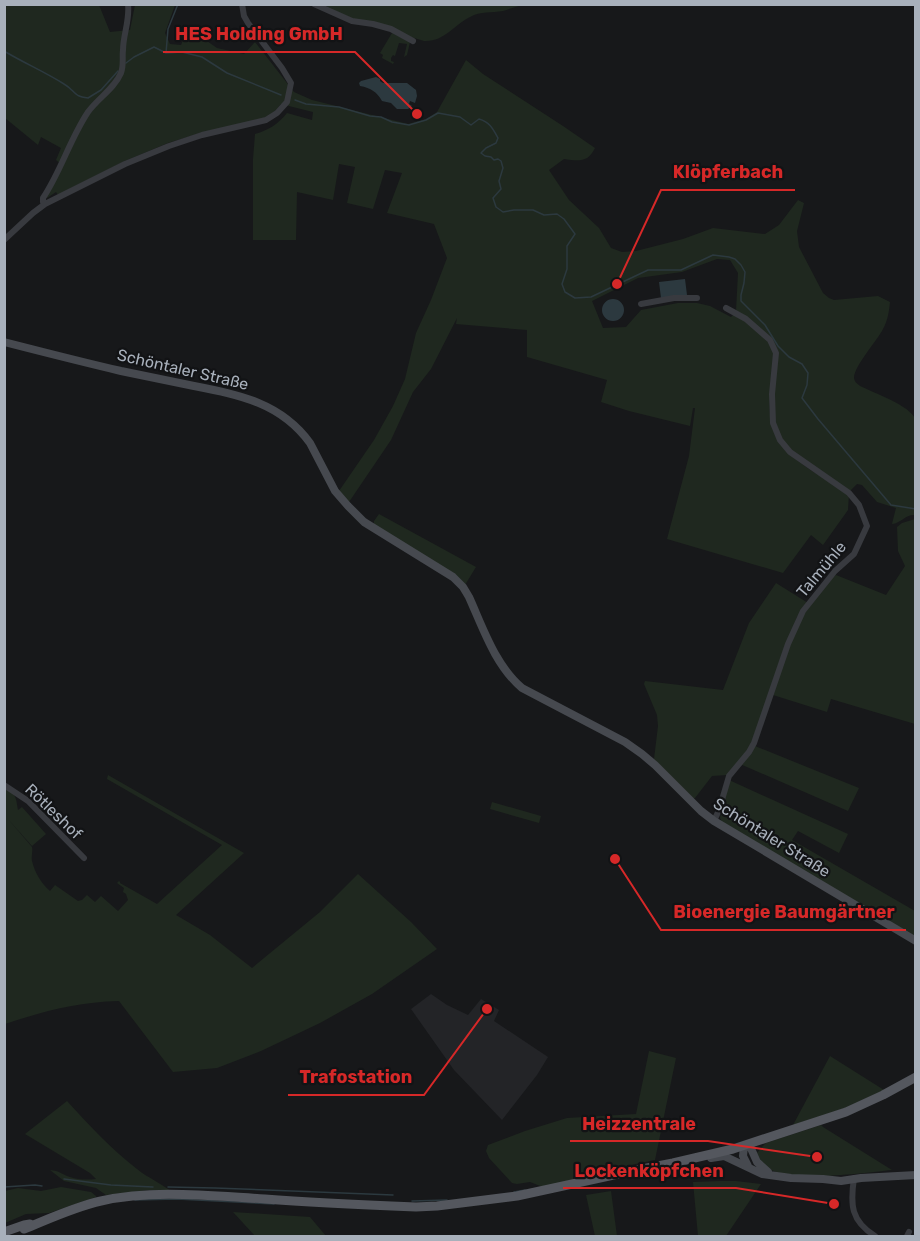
<svg xmlns="http://www.w3.org/2000/svg" width="920" height="1241" viewBox="0 0 920 1241" font-family="Rubik,sans-serif">
<style>
.built{fill:#232427}
.green{fill:#1f281f}
.water{fill:#2c393f}
.lines{fill:none;stroke-linecap:round;stroke-linejoin:round}
.stream{stroke:#2c393f;stroke-width:1.5}
.street{stroke:#383a3f;stroke-width:6}
.secondary{stroke:#46494f;stroke-width:8}
.primary{stroke:#54575e;stroke-width:9}
.labels{text-anchor:middle;stroke-width:4.5;stroke-linejoin:round;paint-order:stroke}
.street-label{font-size:16px;fill:#a8b0bb;stroke:#121315}
.leader{fill:none;stroke:#d62828;stroke-width:2}
.callout-dot{fill:#d62828;stroke:#121315;stroke-width:2}
.callout-label{font-size:18px;text-anchor:middle;font-weight:bold;fill:#d62828;stroke:#121315;stroke-width:4.5;stroke-linejoin:round;paint-order:stroke}
</style>
<rect width="100%" height="100%" fill="#17181a"/>
<path class="built" d="M431 994 447 1005 468 1015 481 999 499 1010 494 1021 548 1057 537 1075 502 1120 454 1070 411 1009Z"/>
<path class="green" d="M322 4 522 5C515 7 509 9 503 11 491 13 481 11 470 17 454 25 444 42 424 41L352 19Z
M4 5H99L110 32 130 30 135 5H175L165 33 170 44 181 45 188 28 217 48 244 54 255 42 294 92 312 100 408 124 426 119 437 112 466 60 483 74 563 126 595 148C588 163 578 161 564 159L549 170 569 200 599 228 611 248 622 252 636 251 683 239 713 228 765 234 779 225 798 200 804 203 797 231 799 247 823 293 829 298 834 300 878 296 890 302C889 311 888 320 883 329 877 341 854 366 854 378 855 383 857 383 860 386 874 393 910 405 916 420L915 515C906 514 901 523 892 524L896 508 877 502 862 485 857 484 850 491C827 476 777 451 774 420 772 398 777 376 776 354L779 353 772 339 748 318 736 311 738 273 730 260 717 259 682 272 638 278 592 301 603 328 626 327 641 310 678 303H697L710 306 731 317 734 314C746 321 769 337 773 351 775 356 773 364 772 370 770 392 765 421 779 441 795 465 825 477 849 494L848 510 823 545 811 535 783 573 667 539 689 456 695 408H693L690 426 629 411 601 402 607 380 527 357V330L456 324 457 318 431 369 413 392 391 440 349 502 339 491 374 440 393 406 405 379 416 333 431 300 447 258 434 224 387 213 402 173 385 170 373 209 347 203 355 167 339 164 333 200 297 192 296 240H253V159L255 134C269 130 278 124 287 113L312 120 313 112 281 104 275 111 265 118 201 133 168 143 125 161 58 195 56 192 47 198V196L63 166 56 160 61 148 41 137 38 145 5 118Z
M392 33 410 42 407 55 404 57 407 44 399 43 395 56 393 55 391 58V61L394 62 393 64 382 58 383 55 380 53Z
M379 514 476 567 465 585 374 524V521Z
M915 519V724L831 699 827 712 773 695 789 644 804 613 831 578 836 575 886 595 905 566 898 551 897 527 902 523Z
M776 583 808 603 797 617 750 747 727 775 712 776 695 798H693L654 759 658 726 657 715 644 684 645 681 723 690 749 623Z
M755 746 859 788 848 811 740 764Z
M108 775 244 853 176 915 210 935 252 968 320 912 358 874 411 922 437 949 372 994 320 1023 261 1051 217 1068 173 1072 119 1001C77 1002 45 1011 5 1024L4 787C16 794 16 797 18 810L22 807 46 834 32 846 8 819 32 847C33 852 31 856 32 861 35 873 41 883 50 891L55 885 78 901 82 900 87 895 95 902 101 896 118 911 128 900 126 894 123 892 124 888 117 883 119 881 120 882V883L157 904 222 845 107 779Z
M729 780 848 834 839 853 798 831 792 840 915 911V938L723 824 720 818Z
M492 802 541 816 539 823 490 809Z
M649 1051 676 1058 655 1160 573 1177V1180L543 1187 530 1182 517 1184 512 1183 489 1158 486 1151 488 1145 525 1131 567 1118 636 1114Z
M830 1056 884 1090 845 1108 793 1125Z
M67 1101C89 1125 111 1149 137 1169 148 1178 161 1183 172 1192L149 1190 106 1195 96 1188 64 1181 50 1170C60 1171 61 1174 70 1177 78 1180 88 1180 96 1179L90 1173 25 1134Z
M821 1125 823 1127 892 1170C863 1173 791 1183 767 1168 762 1164 760 1159 757 1153L762 1147 766 1143Z
M720 1181H736L761 1184 726 1236H698L693 1182Z
M61 1187 91 1192 96 1196V1197L49 1213 26 1214 5 1223V1191L18 1188 41 1191Z
M611 1191 617 1236H595L586 1195Z
M233 1212 310 1217 326 1236H255Z"/>
<path class="water" d="M376 77 380 79V81L383 83H407L416 90 417 96 415 103 410 101 409 104 412 106 408 109H397L391 103 382 101C377 92 371 88 360 86L359 83 361 81Z
M685 279 687 295 661 298 659 282Z
M602 310a11 11 0 1 1 22 0a11 11 0 1 1-22 0Z"/>
<g class="lines">
<path class="stream" d="M4 51C24 63 45 72 64 84 76 91 72 96 88 98L101 90 118 71
M166 53 168 29 178 4
M126 63 134 57 154 47 166 53 182 52 202 57 227 73 281 95
M295 100 306 104 339 107 370 116 381 117 392 122 409 125 426 120 438 113 460 117 471 125 479 119C490 122 493 129 498 138L496 143 486 148 481 153 485 156 491 157 494 160 498 159 501 161 503 168 499 181 501 189 493 198 496 207 503 212 514 210H533L544 215 557 214 564 219 575 234 567 246V269L562 284 565 292 575 298 591 297 648 270H681L713 255 729 257 735 259 741 265 745 272 744 283 741 295V301L765 325 778 346 789 357 802 364 808 373 807 385 802 398 818 419 891 505 916 509
M64 1179 111 1185 153 1187
M4 1187 35 1185 42 1186
M168 1187 215 1188 393 1195
M514 1192 525 1190
M135 1200 177 1199 274 1204
M412 1201 447 1200"/>
<path class="street" d="M314 4 352 21 373 24 391 29 413 41
M44 204 43 202V198C61 171 70 139 88 112 98 98 114 89 121 73 124 65 122 58 123 50 123 35 130 20 128 4
M4 240 33 213 45 204 125 164 169 146 202 135 266 120 277 113 287 102 291 83 282 68 248 23 244 16 242 4
M641 304 674 298H697
M4 785 28 801 84 858
M714 821 719 810 729 776 749 752 754 743 788 644 803 611 835 571 854 554 867 526 859 505 849 493 790 452 780 440 773 423 772 394 776 353 770 340 746 319 726 308
M854 1178C850 1205 851 1221 875 1236
M907 1236 909 1232"/>
<path class="secondary" d="M4 342C43 352 82 362 121 371 145 376 170 381 194 386 240 395 281 403 310 443L335 491 348 506 364 522 453 577 463 587 469 597C483 628 495 665 522 688L625 742 642 754 655 765 701 811 714 821 916 941
M749 1144 757 1162 768 1172
M744 1146 743 1156 748 1166
M711 1158 724 1156 762 1174 791 1178 823 1179 841 1181 861 1178 916 1175"/>
<path class="primary" d="M24 1229C49 1219 74 1207 101 1201 153 1189 212 1196 265 1199 315 1203 365 1205 416 1207L437 1206 517 1196 632 1171 673 1163 733 1149 846 1112 883 1095 916 1077
M4 1232 24 1225 30 1224"/>
</g>
<g class="labels">
<g class="street-label">
<text transform="translate(183 369) rotate(13)" y="6">Schöntaler Straße</text>
<text transform="translate(821 569) rotate(-50)" y="6">Talmühle</text>
<text transform="translate(54 811) rotate(44)" y="6">Rötleshof</text>
<text transform="translate(772 837) rotate(32)" y="6">Schöntaler Straße</text>
</g>
</g>
<path class="leader" d="M417 114L355 52H163M617 284L661 190H795M615 859L661 930H906M487 1009L424 1095H288M817 1157L708 1141H570M834 1204L736 1188H563"/>
<g class="callout-dot">
<circle cx="417" cy="114" r="6"/>
<circle cx="617" cy="284" r="6"/>
<circle cx="615" cy="859" r="6"/>
<circle cx="487" cy="1009" r="6"/>
<circle cx="817" cy="1157" r="6"/>
<circle cx="834" cy="1204" r="6"/>
</g>
<g class="callout-label">
<text x="259" y="40">HES Holding GmbH</text>
<text x="728" y="178">Klöpferbach</text>
<text x="784" y="918">Bioenergie Baumgärtner</text>
<text x="356" y="1083">Trafostation</text>
<text x="639" y="1130">Heizzentrale</text>
<text x="649" y="1177">Lockenköpfchen</text>
</g>
<rect width="920" height="1241" fill="none" stroke="#a8b0bb" stroke-width="12"/>
</svg>
